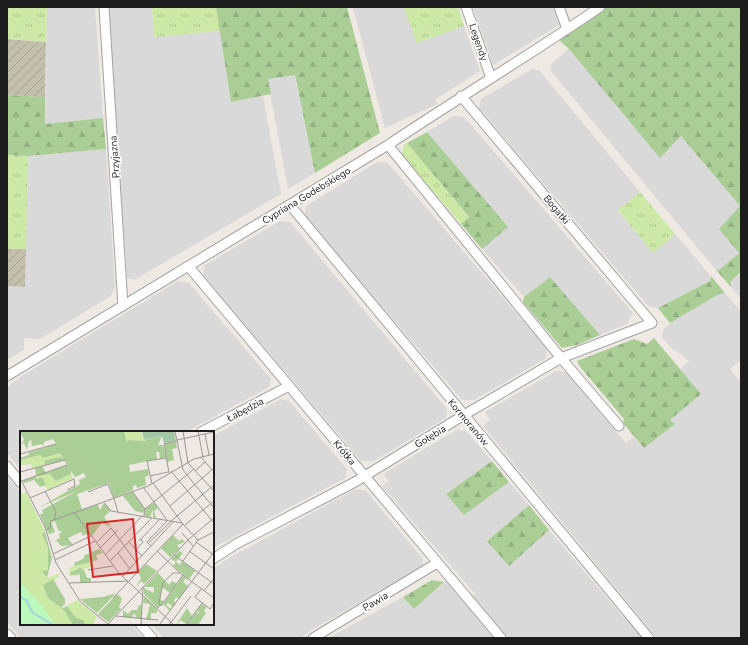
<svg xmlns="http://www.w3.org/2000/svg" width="748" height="645" viewBox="0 0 748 645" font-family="'Nunito Sans',sans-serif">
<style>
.residential{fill:#dad9d9}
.construction{fill:url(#construction-furrows)}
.grass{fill:url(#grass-tufts)}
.forest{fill:url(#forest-firs)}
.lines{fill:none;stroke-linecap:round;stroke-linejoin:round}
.street-casing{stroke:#a3a3a3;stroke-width:11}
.street{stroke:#fff;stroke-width:9}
.labels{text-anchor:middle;stroke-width:3.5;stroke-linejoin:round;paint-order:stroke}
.street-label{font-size:10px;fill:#1c1c1c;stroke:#fff}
.inset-river{fill:none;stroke:#a1d4dc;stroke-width:2}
.inset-road{fill:none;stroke:#9a9793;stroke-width:1}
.view{fill:#d62828;fill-opacity:0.15;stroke:#d62828;stroke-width:2}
.inset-edge{fill:none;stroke:#1c1c1c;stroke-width:2}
</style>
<defs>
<pattern id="construction-furrows" width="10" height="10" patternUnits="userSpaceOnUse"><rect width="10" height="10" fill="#c2c0ad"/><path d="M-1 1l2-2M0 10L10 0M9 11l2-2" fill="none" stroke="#a6a494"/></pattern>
<pattern id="grass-tufts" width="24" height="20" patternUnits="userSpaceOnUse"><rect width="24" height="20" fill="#cde9a6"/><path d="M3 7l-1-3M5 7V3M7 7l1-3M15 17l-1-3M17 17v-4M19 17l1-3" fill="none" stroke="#afc78e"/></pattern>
<pattern id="forest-firs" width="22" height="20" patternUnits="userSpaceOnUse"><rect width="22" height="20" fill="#abce96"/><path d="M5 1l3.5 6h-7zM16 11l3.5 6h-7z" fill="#93b081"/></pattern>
</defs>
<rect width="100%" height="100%" fill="#eee9e2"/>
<path class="residential" d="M47 7H95L103 118 45 124Z
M108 7H152L154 37 220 31 231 102 263 96 281 194 134 280 127 278Z
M254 7H280L315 173 288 189Z
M353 7H406L404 8 417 42 464 26 480 71 436 99 437 104 385 128Z
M473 7H553L559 25 493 65Z
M569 49 660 157 681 136 740 206 739 253 719 270H716L550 70 552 63Z
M532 69 539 70 640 192 618 211 653 252 675 234 711 276 710 281 658 308 648 306 479 108 481 99Z
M454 116 464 117 633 313 627 324 600 335 550 277 524 297 482 249 507 227 427 132Z
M106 149 115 286 111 296 40 339 24 338V350L7 360V286L25 287 28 156Z
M377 162H387L547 349 545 359 474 400H462L305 217 306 206Z
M280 221 290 222 447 409 446 418 374 461H361L203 275 205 265Z
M741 273V299L731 287 730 282Z
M178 281 189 283 271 379 269 387 186 432H21V470L7 453V388L20 377Z
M725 293 741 312V360L730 369 741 383V638H657L483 426 490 420 485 412 556 371 566 372 626 443 634 437 644 448 675 424 670 420 701 394 680 369 689 361 676 351H674L662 337 664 329 670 323 719 294Z
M281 399 289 401 347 469 345 478 213 548V436Z
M456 430 466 431 492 461 446 494 464 514 509 482 529 505 487 541 509 565 549 530 624 618 627 615 646 638H507L472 597 475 594 382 486 389 481 383 474Z
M7 477 21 493V624H131L143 638H21L7 622Z
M356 489 366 491 423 559V567L313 629 300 638H164L154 627V624H213V569L227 559Z
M446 581 495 638H328L403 597 414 609Z"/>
<path class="construction" d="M7 39 46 42 45 97 7 95Z
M7 249H26L25 287 7 286Z"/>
<path class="grass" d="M7 7H47L46 42 7 39Z
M152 7H216L220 31 154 37Z
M406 7H458L464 26 417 43 404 8Z
M407 143 469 218 461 224 402 155 404 145Z
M7 155 28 156 26 249H7Z
M640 192 675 234 653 253 618 210Z"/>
<path class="forest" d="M216 7H347L380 133 315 173 295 75 268 79 271 94 231 102Z
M607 7H741V272L730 282 731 287 716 270H719L739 253 719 229 740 206 681 136 660 158 569 49 559 40Z
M7 95 45 97V124L103 118 106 149 28 156 7 155Z
M427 132 508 227 482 249 461 224 469 217 407 143Z
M711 276 725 293 719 294 670 323 658 308 710 281Z
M550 277 600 335 577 345 562 348 523 302 524 297Z
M654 338 701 394 670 420 675 424 644 448 623 423 624 419 581 368 577 361 634 339 647 344Z
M492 461 509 482 464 515 446 494Z
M529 505 549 530 509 566 487 541Z
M432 580 444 582 414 609 403 597Z"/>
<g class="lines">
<defs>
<path id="street" d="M104 7 123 306
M466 7 491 78
M559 7 567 29
M388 145 561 358 619 426
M290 205 649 638
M189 267 501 638
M7 376 388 145C458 98 530 55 600 7
M201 432 289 386
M7 466 21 483
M213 559 236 544 355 482 464 415 561 358 652 323 461 96
M140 624 152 638
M7 634 11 638
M313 638 437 563"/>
</defs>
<use href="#street" class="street-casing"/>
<use href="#street" class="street"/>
</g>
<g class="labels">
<g class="street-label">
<text transform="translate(479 42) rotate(71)" y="4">Legendy</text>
<text transform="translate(114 157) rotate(-94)" y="4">Przyjazna</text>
<text transform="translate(306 195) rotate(-31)" y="4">Cypriana Godebskiego</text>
<text transform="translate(557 209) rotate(50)" y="4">Bogatki</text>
<text transform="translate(245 409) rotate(-28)" y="4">Łabędzia</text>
<text transform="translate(469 422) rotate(50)" y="4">Kormoranów</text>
<text transform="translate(430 436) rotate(-31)" y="4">Gołębia</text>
<text transform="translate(345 452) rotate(50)" y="4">Krótka</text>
<text transform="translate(375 601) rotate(-31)" y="4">Pawia</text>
</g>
</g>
<g transform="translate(20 431)">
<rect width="194" height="194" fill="#eee9e2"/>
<path d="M104 0H120L124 10 109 9 107 12ZM40 22 44 28 41 26 25 29 24 34 12 37 11 33 1 34 0 32V29L20 24 23 27ZM23 43H30L36 50 51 43 53 47 28 59 16 45ZM6 61 25 101 22 103 28 117V140L23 141 27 147 41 142 34 150 33 148 23 154 28 167 44 179 53 194H0V64ZM73 130 74 135 61 139 55 138 54 140 61 144 49 145V140H51L48 137ZM57 169 77 185 73 194H65L64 189 56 187 47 175Z" fill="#cde9a6"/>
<path d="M0 0H104L107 12 108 9 123 10 142 5 138 14H143L146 26 140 28 139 21H136L137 28 109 34 110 41 128 38 129 44 125 46 126 54 117 57 116 54 113 55V59L94 67 89 52 57 63 62 78 78 74 80 79 84 72 91 79 84 86 91 96 82 92 71 106 68 102 63 105 61 101 48 107 53 114 41 115 36 109 40 107 39 103 42 101 38 99 35 90 31 91 35 101 29 103 20 84 23 82 22 79 57 60 20 76 60 53 59 49 66 46 64 42 55 46 51 40V43L36 50 30 43 16 45 15 37 22 35 26 42 47 34 44 29 24 34 25 29 41 26 44 28 40 22 23 27 20 24 0 29V27L9 24 8 22 36 13 33 8 24 11V15L22 13 12 15 11 9 9 10 7 19 4 12 1 13 4 9ZM156 11 157 17 152 18 154 29 147 31 144 13ZM15 45 17 48 22 46 26 54 20 56 14 49 4 52 3 50ZM112 61 125 78 124 82 115 80 103 65ZM134 72 138 77 134 80 136 87 133 86V78L130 86 125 85 126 77ZM25 101 32 127 27 147 22 140 28 139V117L22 103ZM153 104 159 110 162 108 165 111 157 114 160 117 150 126 141 117ZM79 118 83 122 76 124 78 129 55 135 54 132 63 128 65 124ZM159 120 163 122 156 131 160 134 162 130 175 140 169 148 153 135 156 131 151 128ZM126 133 137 140 124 153 121 150 116 156 121 147 118 141ZM60 137 64 139 67 147H71V151H60V143L51 144V141ZM138 142 149 154 152 150 157 153 150 162 142 156 140 168 144 171 138 178 124 163V157L134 162V156H124ZM163 145 166 147 163 151 168 155 159 168 156 166 154 170 156 172 153 176 148 172 146 174 151 178 150 180 143 173ZM33 148 45 168V173L41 176 43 177 47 175 56 187 64 189 65 194H53L44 179 28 167 23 154ZM96 162 77 182 60 168 83 166ZM97 163 102 167 99 176 101 178 88 191 78 183ZM124 165 137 179V182H131V189H126L130 173 123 172ZM182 173 187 176 184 180 186 182 178 194H166L176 181 180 183 177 179ZM119 174H122L121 188 116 187V184L113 183 112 187 103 186V179L108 183 112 179H117ZM167 177 172 185 166 193 161 189 156 194Z" fill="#abce96"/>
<path d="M154 0 156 10 144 12 142 5 124 9 122 1Z" fill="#a3c7a5"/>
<path d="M0 151 23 176 35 194H0Z" fill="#bdf9bd"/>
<path class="inset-river" d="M0 166 7 170 12 181 33 194"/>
<path class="inset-road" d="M155 0 163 39 194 77M163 0 168 32 194 60M178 0 183 26M185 3 189 24M157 9 194 1M0 23 36 13M181 26 192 39M151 40 194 92M175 40 185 31M0 41 45 29M149 42 144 13 157 10M130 45 148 41M0 47 25 96 36 132 60 170 89 194M2 50 47 34M133 52 162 92M132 53 127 30 146 27M123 56 147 89M25 60 36 81 34 89M112 60 125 78 124 85M68 61 88 53 94 68M10 67 54 48 55 55 47 59M94 68 98 81M84 72 91 80 162 92 178 109M150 75 194 37M125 78 174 38M54 81 99 142 154 194M165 94 194 70M26 99 30 97 31 90 128 55 174 28 194 23M162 102 173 115M119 110 140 88M109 111 122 125M176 111 194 124M76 112 91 97 116 131M128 113 151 90 194 54M131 115 127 111 147 90M80 117 98 99M116 119 123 111 121 108M137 120 160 142 194 167M169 120 194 138M98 122 110 138M33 123 71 105M85 124 122 85M154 124 194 153M35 129 75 110M90 130 132 87M163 130 178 109 194 101M68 139 93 135M103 145 154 90M49 152 108 150M181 158 175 166 190 178 194 172M184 160 194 147M93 167 163 93M141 175 139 172 143 152 153 142H160M141 175 163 144M96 185 138 189M88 193 168 109 194 87M121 194 123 156M139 194 194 121M149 194 171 165M166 194 182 172"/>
<path class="view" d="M113 88 118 141 73 146 67 93Z"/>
<rect width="194" height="194" class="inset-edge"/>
</g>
<rect width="748" height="645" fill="none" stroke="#1c1c1c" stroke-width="16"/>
</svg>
